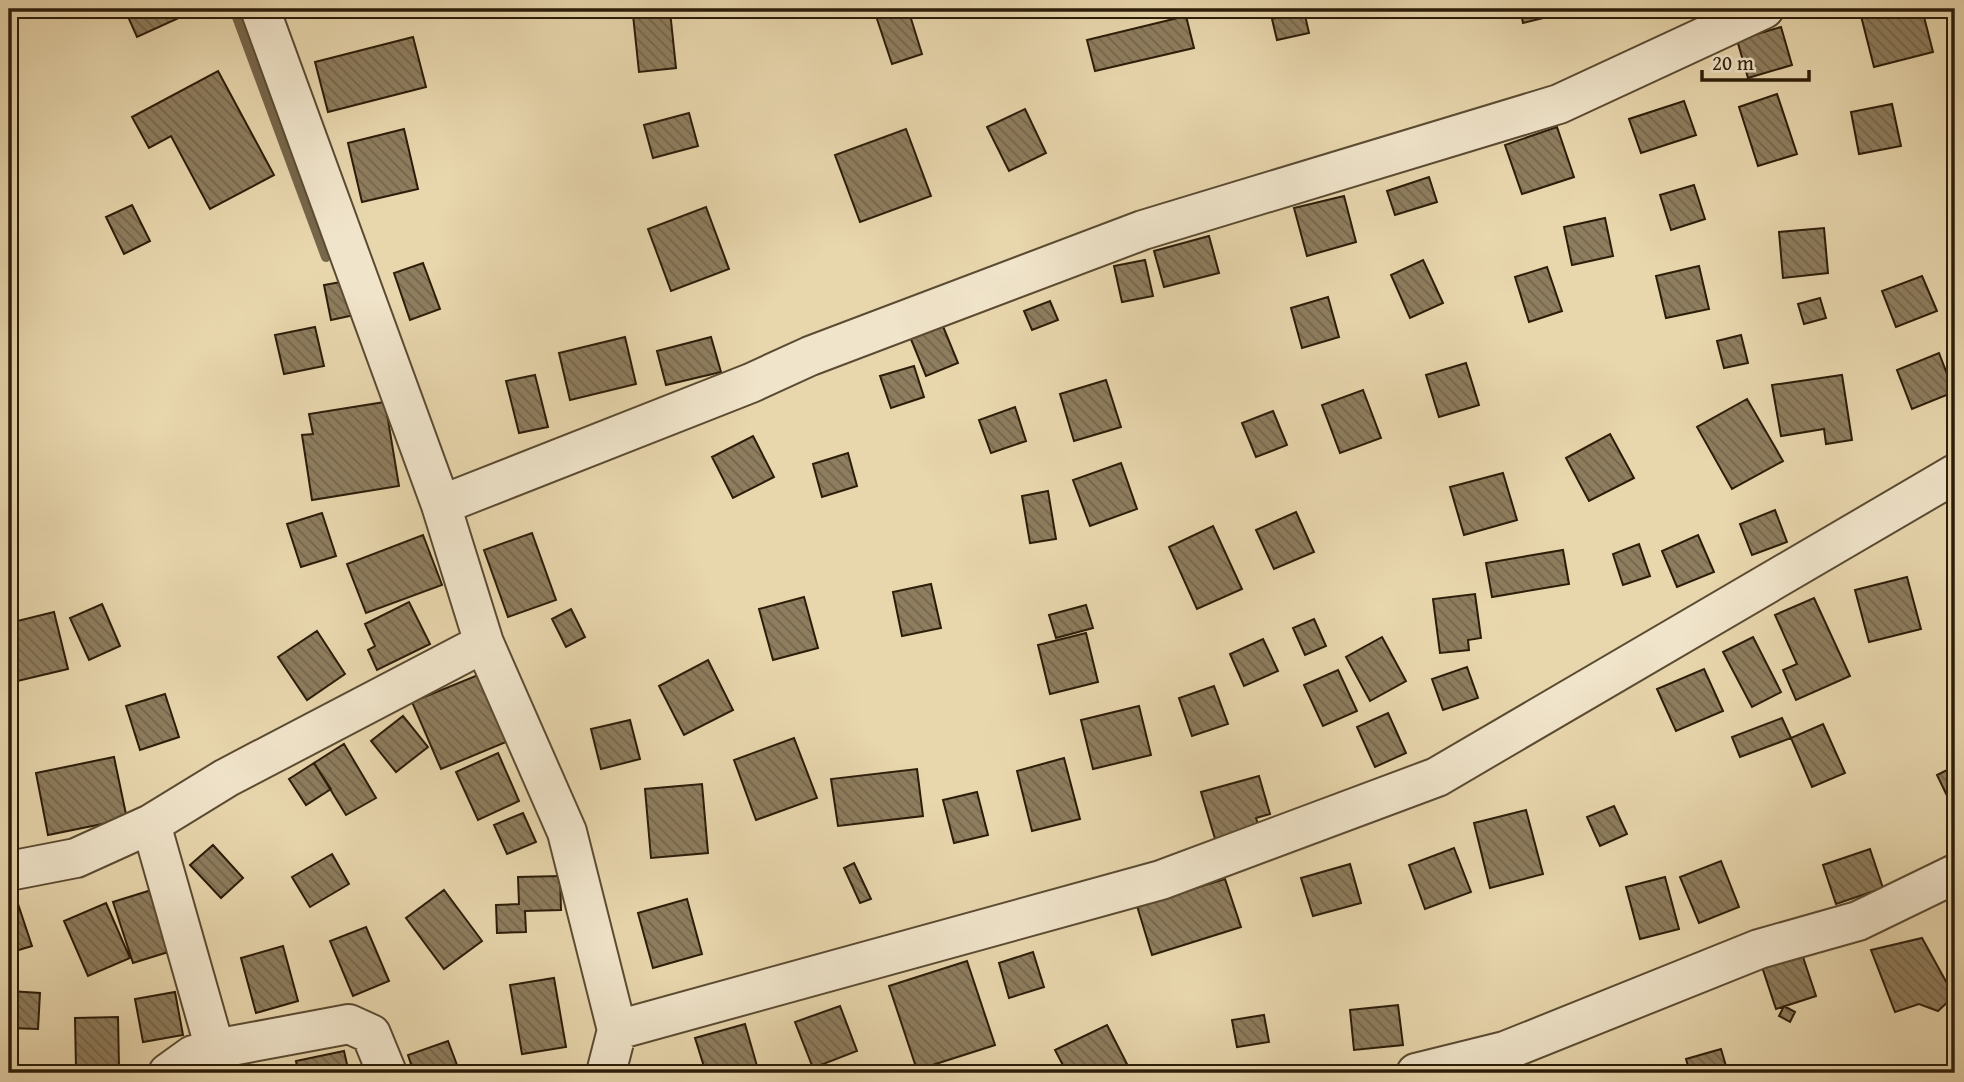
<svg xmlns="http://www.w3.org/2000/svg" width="1964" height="1082" viewBox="0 0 1964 1082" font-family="'Gentium Book Plus',serif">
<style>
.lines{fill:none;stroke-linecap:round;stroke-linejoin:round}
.stream{stroke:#76664a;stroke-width:10}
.building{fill:url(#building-back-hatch);stroke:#2c1d09;stroke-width:2}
.minor-casing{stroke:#5b4b32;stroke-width:42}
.minor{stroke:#f0e4ca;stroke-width:38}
</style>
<defs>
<pattern id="building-back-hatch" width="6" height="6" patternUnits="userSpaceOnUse" patternTransform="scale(1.75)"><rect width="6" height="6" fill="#8e7d5e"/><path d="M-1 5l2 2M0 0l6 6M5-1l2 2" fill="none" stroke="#74664c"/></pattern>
</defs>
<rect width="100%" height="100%" fill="#e8d6ad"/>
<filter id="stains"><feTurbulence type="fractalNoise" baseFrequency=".00286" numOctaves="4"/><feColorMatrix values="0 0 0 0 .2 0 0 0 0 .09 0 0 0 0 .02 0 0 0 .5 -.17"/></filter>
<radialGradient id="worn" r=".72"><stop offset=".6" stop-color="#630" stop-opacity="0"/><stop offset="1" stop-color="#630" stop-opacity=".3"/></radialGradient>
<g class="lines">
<path class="stream" d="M234 9 326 257"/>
</g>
<path class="building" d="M179 9 183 16 137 37 125 10Z
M899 9H908L922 54 892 64 876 16Z
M1520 9H1572V11L1523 23Z
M1873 9H1922L1933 52 1874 67 1860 12Z
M670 11 676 68 639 72 633 15Z
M1304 11 1309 33 1277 40 1272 19Z
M1186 16 1194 48 1095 71 1087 40Z
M1781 27 1792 65 1748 78 1737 40Z
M413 37 426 87 328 112 315 62Z
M218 71 274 175 210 209 171 136 149 148 132 117Z
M1777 94 1797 154 1758 166 1739 107Z
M1684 101 1696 135 1641 153 1629 119Z
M1892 104 1901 146 1859 154 1851 112Z
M1025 109 1046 153 1009 171 987 127Z
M689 113 698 146 653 158 644 125Z
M1557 127 1574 177 1522 194 1505 145Z
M404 129 418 189 362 202 348 143Z
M906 129 931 196 860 222 835 155Z
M1429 177 1437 202 1395 215 1387 191Z
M1694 185 1705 219 1671 230 1660 195Z
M1344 196 1356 242 1307 256 1294 208Z
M132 205 150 241 124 254 106 217Z
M706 207 729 269 671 291 648 229Z
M1605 218 1613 256 1572 265 1564 227Z
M1824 228 1828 273 1783 278 1779 232Z
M1209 236 1219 273 1164 287 1154 251Z
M1145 260 1153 296 1122 302 1114 266Z
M1423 260 1443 303 1410 318 1391 275Z
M423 263 440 309 410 320 394 273Z
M1699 266 1709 309 1666 318 1656 276Z
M1547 267 1562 311 1529 322 1515 277Z
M1922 276 1937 311 1896 327 1882 291Z
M352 280 359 314 331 320 324 285Z
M1328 297 1339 337 1302 348 1291 308Z
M1820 298 1826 318 1804 324 1798 304Z
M1050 301 1058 320 1032 330 1024 311Z
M940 319 958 363 926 376 908 332Z
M315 327 324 366 284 374 275 335Z
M1741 335 1748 363 1724 368 1717 341Z
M625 337 636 384 570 400 559 353Z
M711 337 721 372 666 385 657 351Z
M1939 353 1954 392 1912 409 1897 370Z
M1466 363 1479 405 1439 417 1426 375Z
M914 366 924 397 891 408 880 376Z
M535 375 548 427 519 433 506 381Z
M1842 375 1852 440 1826 444 1824 429 1781 436 1772 385Z
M1106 380 1121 427 1074 441 1060 394Z
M1363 390 1381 438 1340 453 1322 405Z
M1747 399 1783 461 1732 489 1697 427Z
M385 402 399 486 312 500 302 435 313 434 309 414Z
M1015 407 1026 441 991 453 979 420Z
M1273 411 1287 445 1256 457 1242 423Z
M1610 434 1634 478 1589 501 1566 458Z
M753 436 774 477 733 498 712 457Z
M848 453 857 486 822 497 813 464Z
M1121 463 1137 509 1090 526 1073 480Z
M1503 473 1517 520 1464 535 1450 487Z
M1048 491 1056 539 1030 543 1022 496Z
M1775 510 1787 542 1752 555 1740 524Z
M1296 512 1314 552 1274 569 1256 530Z
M322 513 336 556 301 567 287 524Z
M1213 526 1242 589 1197 609 1169 547Z
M532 533 556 600 508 617 484 550Z
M423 535 442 585 366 613 347 564Z
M1698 535 1714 572 1677 587 1662 551Z
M1639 544 1650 576 1623 585 1613 554Z
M1563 550 1569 584 1492 597 1486 563Z
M1907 577 1921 629 1869 642 1855 590Z
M931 584 941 628 902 636 893 592Z
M1475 594 1481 638 1468 640 1469 650 1440 653 1433 599Z
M804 597 818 648 773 660 759 609Z
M1814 598 1850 676 1796 700 1783 670 1797 664 1775 615Z
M409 602 430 644 377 670 368 650 375 646 365 624Z
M102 604 120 646 89 660 70 618Z
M1086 605 1093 628 1056 638 1049 615Z
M571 609 585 637 566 647 552 619Z
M54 612 68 669 9 683V623Z
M1314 619 1326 646 1305 655 1293 628Z
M317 631 345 674 307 700 278 657Z
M1086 633 1098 682 1050 694 1038 645Z
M1382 637 1406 681 1370 701 1346 657Z
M1753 637 1781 692 1752 707 1723 652Z
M1263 639 1278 671 1244 686 1230 654Z
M708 660 733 710 684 735 659 686Z
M1467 667 1478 698 1443 710 1432 679Z
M1704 669 1723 711 1676 731 1657 689Z
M1338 670 1357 711 1323 726 1304 685Z
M478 675 506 742 441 769 412 702Z
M1214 686 1228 724 1192 736 1179 698Z
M165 694 179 737 140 750 126 706Z
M1139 706 1151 755 1093 769 1081 720Z
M1388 713 1406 753 1375 767 1357 727Z
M403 716 428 747 396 772 371 741Z
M1782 718 1791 738 1740 757 1732 737Z
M630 720 640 759 601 769 591 729Z
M1823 724 1845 773 1812 787 1791 738Z
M794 738 817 798 756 820 734 760Z
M344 744 376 798 346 815 314 763Z
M498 753 519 801 478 820 456 772Z
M114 757 127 819 48 835 36 773Z
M1064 758 1080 819 1032 831 1017 771Z
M314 763 331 789 306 805 289 779Z
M1955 766V799L1949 800 1937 775Z
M917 769 923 816 838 826 831 779Z
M1259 776 1270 814 1256 818 1260 830 1216 842 1201 792Z
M702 784 708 853 651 858 645 789Z
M977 792 988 835 954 843 943 800Z
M1614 806 1627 834 1600 846 1587 817Z
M1526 810 1543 874 1490 888 1474 823Z
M523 813 536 842 507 854 494 825Z
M213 845 243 878 221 898 190 865Z
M1454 848 1471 892 1425 909 1409 865Z
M1870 849 1883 888 1836 904 1823 865Z
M332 854 349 884 310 907 292 877Z
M1721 861 1739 907 1699 923 1680 877Z
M854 863 871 899 860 903 844 868Z
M1350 864 1361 903 1313 916 1301 878Z
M560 876 561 910 525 911 526 932 497 933 496 905 519 904 518 877Z
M1665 877 1679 929 1640 939 1626 887Z
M1225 879 1241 927 1152 955 1137 906Z
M161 887 181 948 133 963 113 902Z
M444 890 482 941 444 969 406 918Z
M687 899 702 954 653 968 638 913Z
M106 903 130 958 88 976 64 921Z
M18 904 32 946 9 953V906Z
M366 927 389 981 353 996 330 941Z
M1922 938 1954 996 1938 1011 1919 1004 1895 1012 1871 950Z
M283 946 298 1001 256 1013 241 958Z
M1033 952 1044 987 1009 998 999 963Z
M1802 954 1816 996 1776 1009 1762 967Z
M967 961 995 1045 917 1070 889 986Z
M554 978 566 1047 522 1054 510 985Z
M9 991 40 993 38 1029 9 1028Z
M175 992 183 1035 143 1042 135 999Z
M1398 1005 1403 1045 1354 1050 1350 1010Z
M840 1006 857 1051 813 1068 795 1022Z
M1784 1006 1795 1012 1790 1022 1779 1016Z
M1264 1015 1269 1042 1237 1047 1232 1020Z
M118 1017 119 1067 76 1068 75 1018Z
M745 1024 759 1073H706L695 1038Z
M1107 1025 1127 1064 1110 1073H1067L1055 1050Z
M448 1041 460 1073H414L408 1055Z
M1721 1049 1728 1073H1690L1686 1059Z
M344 1051 349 1073H298L296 1061Z
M1030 1066 1032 1073H1001Z"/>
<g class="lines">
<defs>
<path id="minor" d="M260 9 441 505 484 643 567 832 617 1030 606 1073
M441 505 751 383 810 356 1143 230 1559 104 1764 9
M151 824 215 1049 193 1055 168 1073
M9 871 76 858 151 824 226 778 484 643
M617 1030 1161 880 1437 777 1955 474
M215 1049 349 1024 371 1034 387 1073
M1416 1073 1505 1051 1759 949 1858 921 1955 874"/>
</defs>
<use href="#minor" class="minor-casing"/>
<use href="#minor" class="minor"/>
</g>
<rect width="1964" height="1082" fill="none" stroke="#e8d6ad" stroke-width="35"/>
<rect x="10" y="10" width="1943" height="1061" fill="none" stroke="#2c1d09" stroke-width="3.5"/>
<rect x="18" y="18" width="1929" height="1047" fill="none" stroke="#2c1d09" stroke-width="2"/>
<path d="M1702 70v10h107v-10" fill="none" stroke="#2c1d09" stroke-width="3.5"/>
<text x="1712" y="70" font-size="21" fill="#2c1d09" stroke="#f0e4ca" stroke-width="5" paint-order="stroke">20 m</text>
<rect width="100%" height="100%" filter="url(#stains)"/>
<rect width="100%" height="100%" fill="url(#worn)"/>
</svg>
